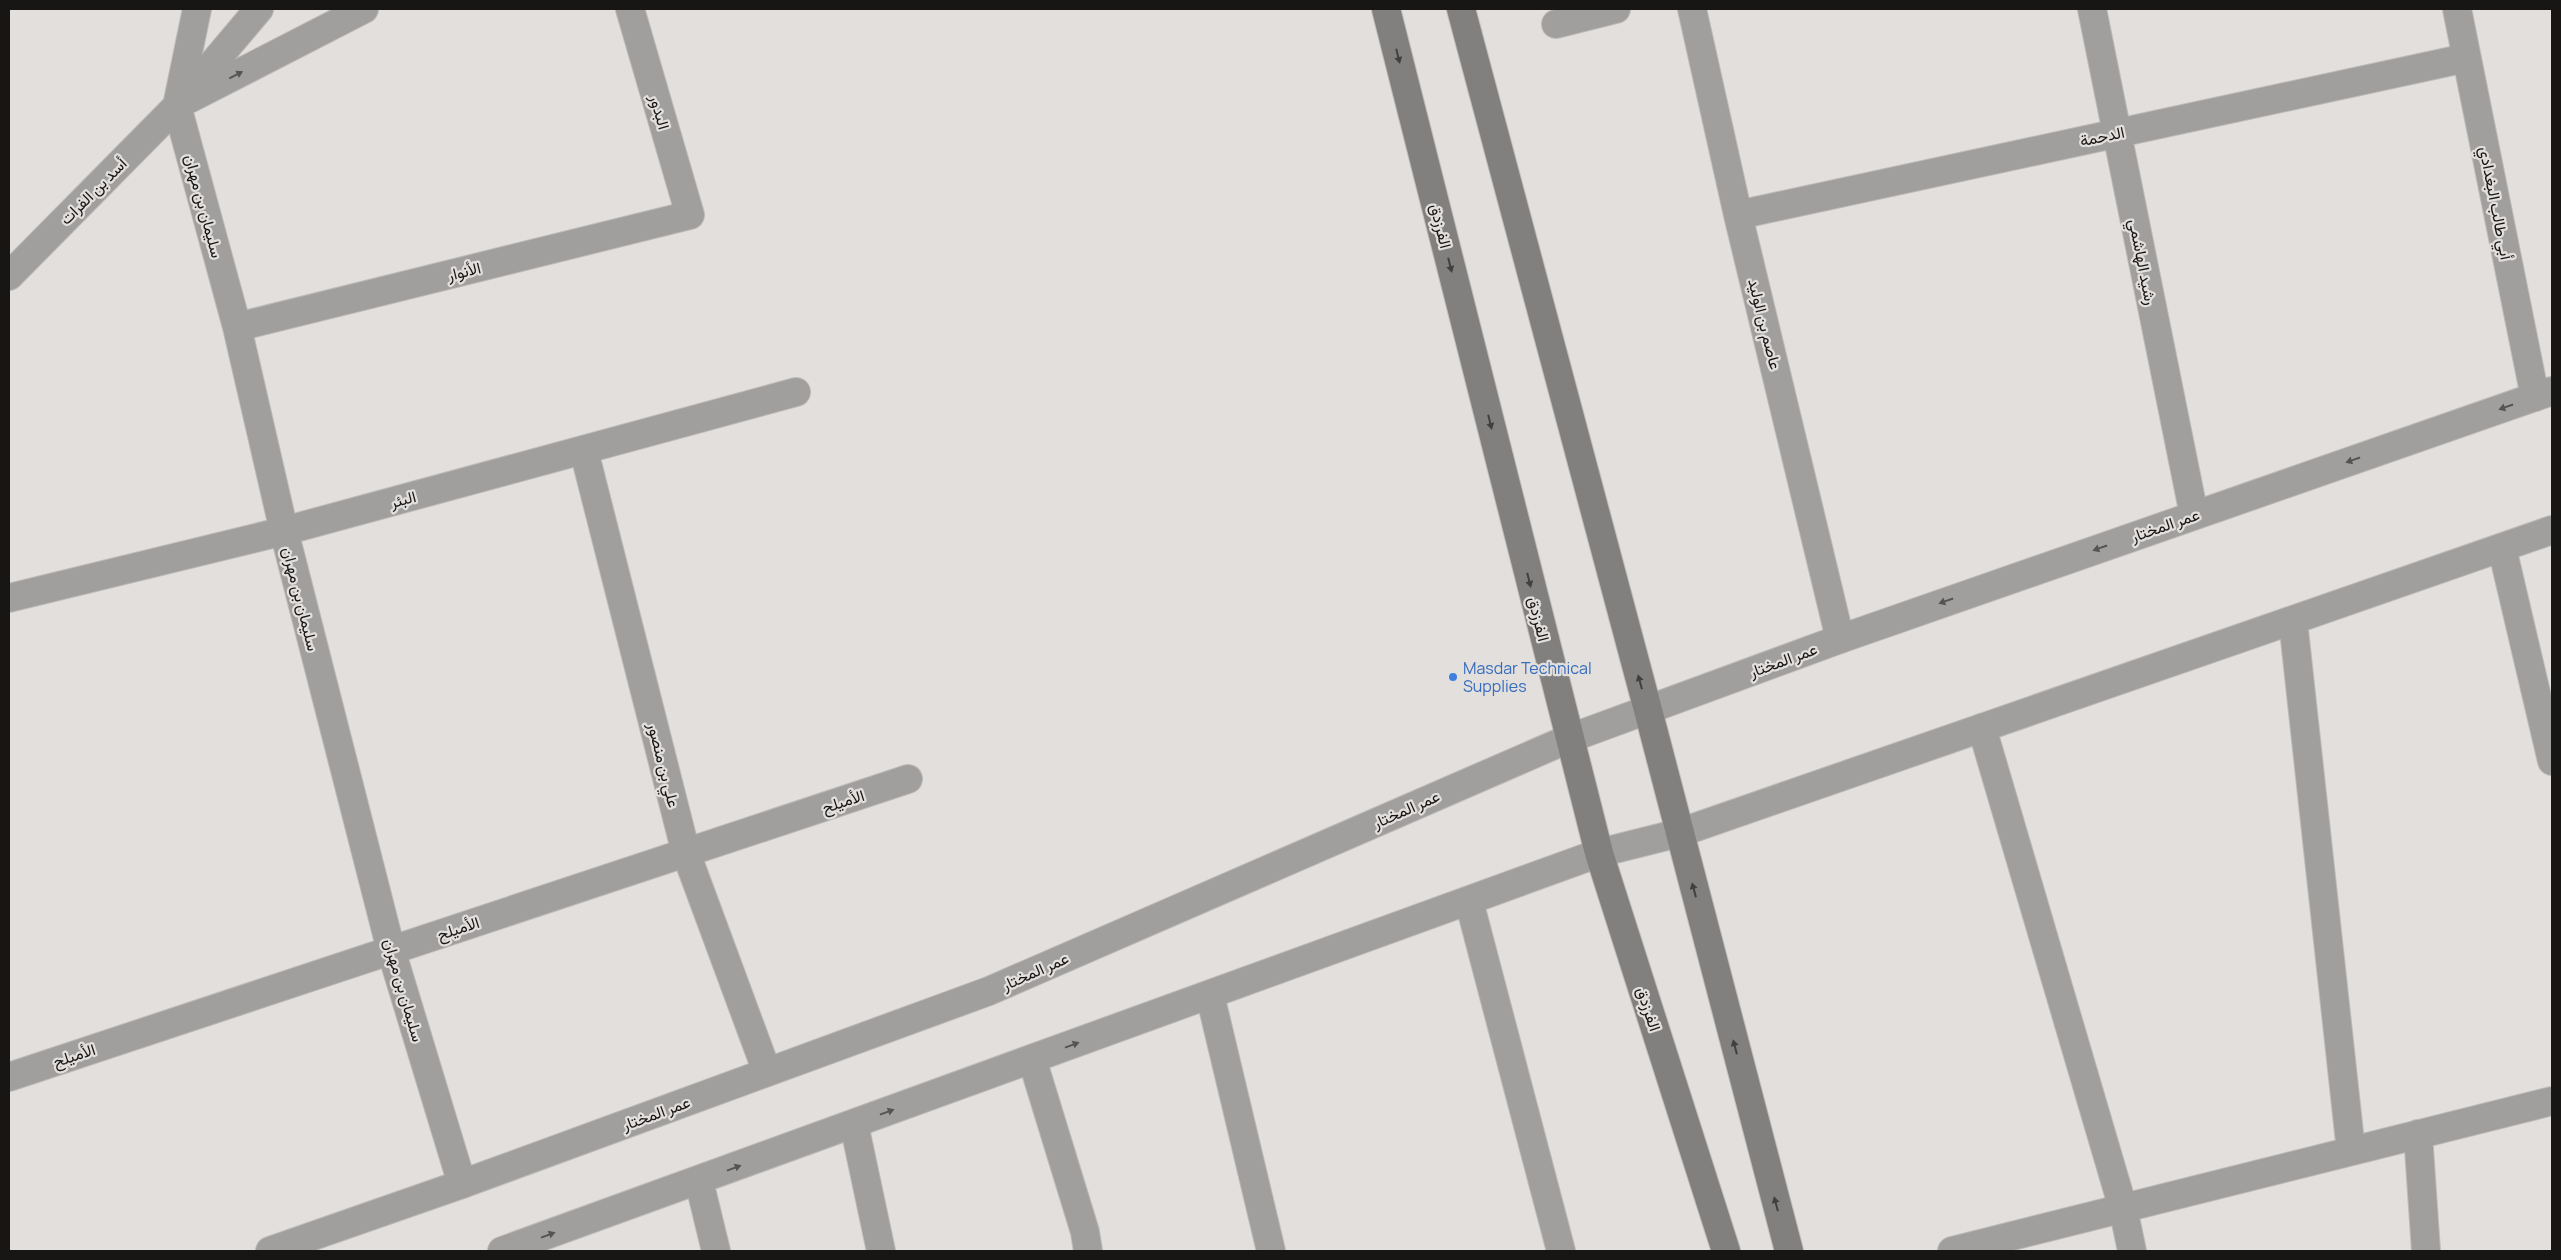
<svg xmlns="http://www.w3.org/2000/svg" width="2561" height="1260" viewBox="0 0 2561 1260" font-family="Manrope,Vazirmatn,sans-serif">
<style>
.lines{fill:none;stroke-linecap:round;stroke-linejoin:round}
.minor-casing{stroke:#bdbbb9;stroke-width:30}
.tertiary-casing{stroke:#bdbbb9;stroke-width:30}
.secondary-casing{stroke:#bdbbb9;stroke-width:30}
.minor{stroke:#a09f9e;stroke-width:28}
.tertiary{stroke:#a09f9e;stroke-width:28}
.secondary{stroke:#82807f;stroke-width:28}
.oneway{fill:#42403f}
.oneway2{fill:#555453}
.shop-dot{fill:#3f7fe0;stroke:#e2dfdd;stroke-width:2}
.labels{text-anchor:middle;stroke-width:4.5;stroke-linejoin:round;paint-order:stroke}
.street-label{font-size:16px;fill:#171615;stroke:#e2dfdd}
.shop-label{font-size:16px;fill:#366cbe;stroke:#e2dfdd;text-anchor:start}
</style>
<rect width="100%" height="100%" fill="#e2dfdd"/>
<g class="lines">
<defs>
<path id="minor" d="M197 9 177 106 237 327 284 531 391 950 462 1184
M1692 9 1738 215 1840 639
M2092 9 2194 515
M2457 9 2535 397
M1556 24 1616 9
M1738 215 2466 58
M237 327 690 215 630 9
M584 451 686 853 767 1072
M2502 548 2552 761
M9 598 284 531 796 392
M2293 621 2351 1151
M1982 728 2123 1208 2132 1251
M1469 901 1561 1251
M1210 995 1271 1251
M1032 1059 1085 1232 1088 1251
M9 1077 908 779
M854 1124 881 1251
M2418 1134 2426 1251
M699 1181 716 1251
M1952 1251 2552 1101"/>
<path id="tertiary" d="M189 99 364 9
M9 276 177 106 259 9
M270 1251 462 1184 989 991 1568 739 1840 639 2552 391
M502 1251 1599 853 1679 833 2552 530"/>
<path id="secondary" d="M1386 9 1599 853 1726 1251
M1461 9 1648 710 1789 1251"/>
</defs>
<use href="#minor" class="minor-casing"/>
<use href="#tertiary" class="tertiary-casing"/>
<use href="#secondary" class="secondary-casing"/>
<use href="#minor" class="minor"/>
<use href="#tertiary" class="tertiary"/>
<use href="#secondary" class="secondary"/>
</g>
<defs><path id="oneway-solid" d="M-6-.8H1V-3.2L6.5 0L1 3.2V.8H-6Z" transform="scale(1.25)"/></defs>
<g class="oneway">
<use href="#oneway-solid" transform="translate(1398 56) rotate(76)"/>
<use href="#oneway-solid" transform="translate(1450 265) rotate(76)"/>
<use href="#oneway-solid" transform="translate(1490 422) rotate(76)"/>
<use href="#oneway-solid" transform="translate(1529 580) rotate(76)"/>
<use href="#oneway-solid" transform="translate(1640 682) rotate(-105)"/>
<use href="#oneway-solid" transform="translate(1694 890) rotate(-105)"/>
<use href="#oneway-solid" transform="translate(1735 1047) rotate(-105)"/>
<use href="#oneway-solid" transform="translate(1776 1204) rotate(-105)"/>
</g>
<g class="oneway2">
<use href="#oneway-solid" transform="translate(236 75) rotate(-27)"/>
<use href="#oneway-solid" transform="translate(2506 407) rotate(161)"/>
<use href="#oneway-solid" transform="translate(2353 460) rotate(161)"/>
<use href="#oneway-solid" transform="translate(2100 548) rotate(161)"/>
<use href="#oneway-solid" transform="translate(1946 601) rotate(161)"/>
<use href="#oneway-solid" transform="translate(1072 1045) rotate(-20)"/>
<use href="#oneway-solid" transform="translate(887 1112) rotate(-20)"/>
<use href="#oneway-solid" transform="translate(734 1168) rotate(-20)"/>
<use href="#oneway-solid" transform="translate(548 1235) rotate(-20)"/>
</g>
<circle class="shop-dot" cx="1453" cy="677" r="5"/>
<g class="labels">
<g class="street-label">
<text transform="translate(660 112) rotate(74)" y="6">البدور</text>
<text transform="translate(2102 136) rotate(-12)" y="6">الدحمة</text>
<text transform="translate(93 191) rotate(-45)" y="6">أسد بن الفرات</text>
<text transform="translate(2496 203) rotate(79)" y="6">أبي طالب البغدادي</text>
<text transform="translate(204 206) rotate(75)" y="6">سليمان بن مهران</text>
<text transform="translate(1441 226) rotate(76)" y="6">الفرزدق</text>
<text transform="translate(2143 262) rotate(79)" y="6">رشيد الهاشمي</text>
<text transform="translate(464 271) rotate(-14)" y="6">الأنوار</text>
<text transform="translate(1765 324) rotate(76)" y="6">عاصم بن الوليد</text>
<text transform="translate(403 499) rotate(-15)" y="6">البئر</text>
<text transform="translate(2165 525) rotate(-19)" y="6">عمر المختار</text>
<text transform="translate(301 599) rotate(76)" y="6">سليمان بن مهران</text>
<text transform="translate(1539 619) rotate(76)" y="6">الفرزدق</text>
<text transform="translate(1783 660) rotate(-20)" y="6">عمر المختار</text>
<text transform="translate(664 765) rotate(76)" y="6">علي بن منصور</text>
<text transform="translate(843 801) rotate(-18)" y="6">الأميلح</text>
<text transform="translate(1406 809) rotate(-24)" y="6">عمر المختار</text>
<text transform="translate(458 928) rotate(-18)" y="6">الأميلح</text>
<text transform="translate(1035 971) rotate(-24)" y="6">عمر المختار</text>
<text transform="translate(404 990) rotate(74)" y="6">سليمان بن مهران</text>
<text transform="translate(1649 1009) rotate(72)" y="6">الفرزدق</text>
<text transform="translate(74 1055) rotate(-18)" y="6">الأميلح</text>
<text transform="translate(656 1113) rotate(-20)" y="6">عمر المختار</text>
</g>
<g class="shop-label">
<text x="1463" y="674">Masdar Technical<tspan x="1463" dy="18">Supplies</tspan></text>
</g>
</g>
<rect width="2561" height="1260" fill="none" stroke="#171615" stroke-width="20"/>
</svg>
